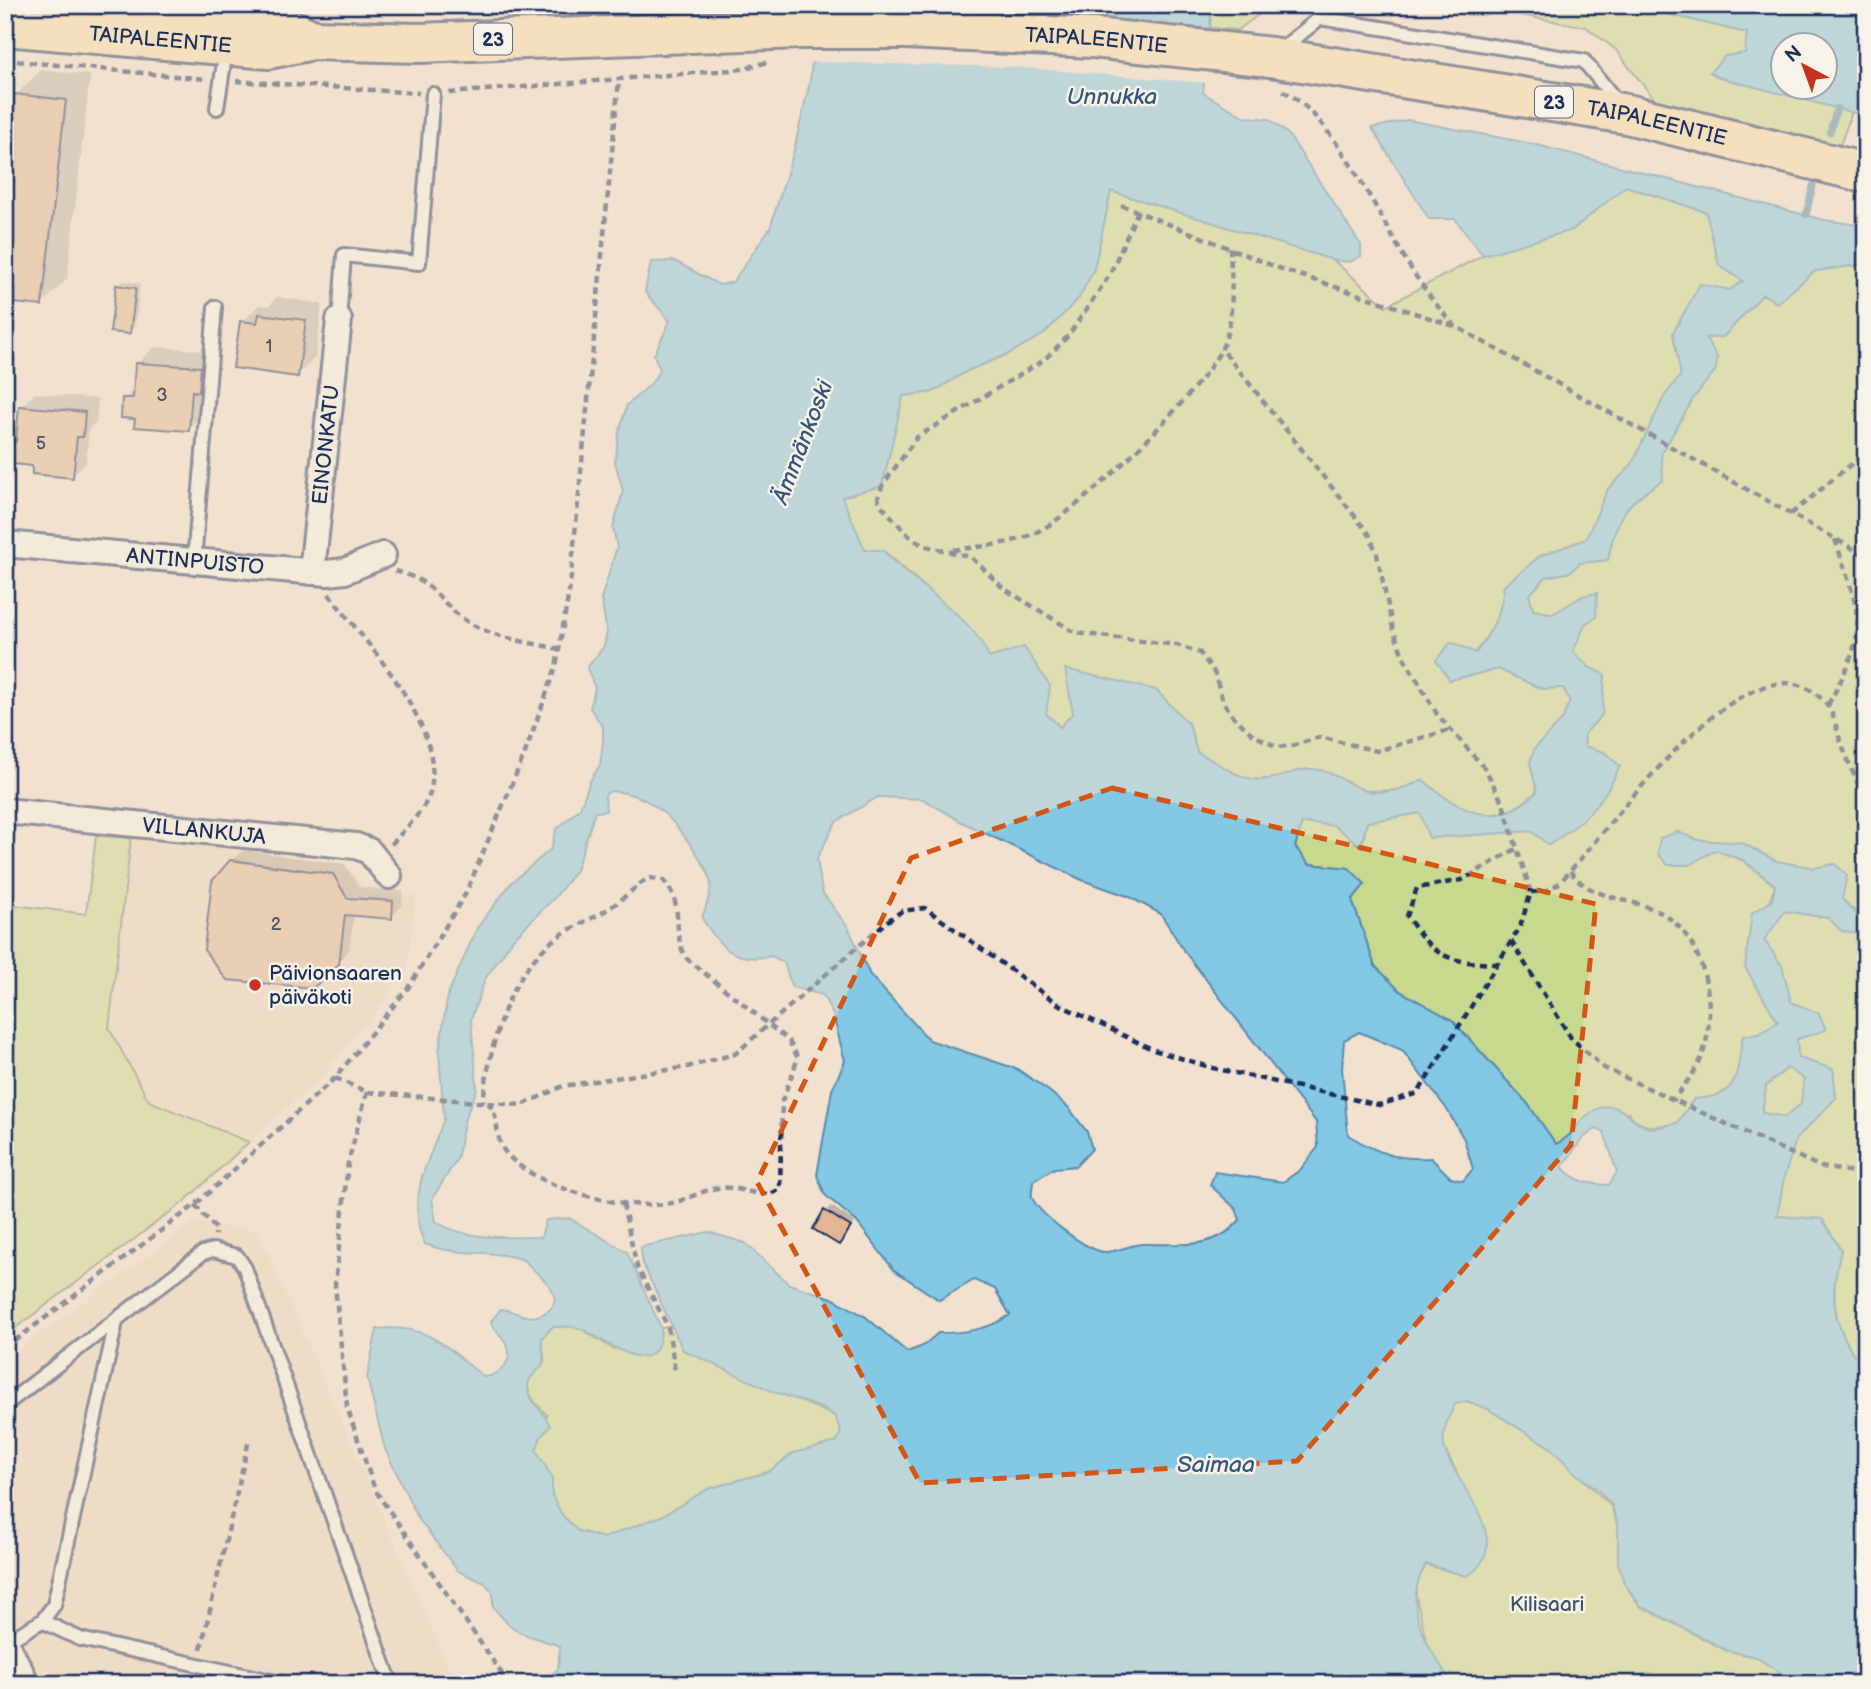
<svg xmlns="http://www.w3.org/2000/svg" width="1871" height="1689" viewBox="0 0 1871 1689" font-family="'Balsamiq Sans',sans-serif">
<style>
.built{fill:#edd4bc}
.green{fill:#c7d98e;stroke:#718476;stroke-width:2}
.water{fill:#83c8e4;stroke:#598bae;stroke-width:2;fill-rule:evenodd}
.pier{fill:#f1e1ce}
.shadow{fill:#0003}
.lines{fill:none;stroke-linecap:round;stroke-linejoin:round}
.stream{stroke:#598bae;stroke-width:7}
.building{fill:#e3b693;stroke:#1b2f5e;stroke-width:2}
.lane-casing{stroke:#1b2f5e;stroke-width:18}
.street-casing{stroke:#1b2f5e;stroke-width:30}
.highway-casing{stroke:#1b2f5e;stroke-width:44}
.path{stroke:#1b2f5e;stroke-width:4.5;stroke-dasharray:7 5;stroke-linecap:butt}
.lane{stroke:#f7f3e8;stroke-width:12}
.street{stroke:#f7f3e8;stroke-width:24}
.highway{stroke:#f8deab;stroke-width:38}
.marked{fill:none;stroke:#d45514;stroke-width:5;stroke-dasharray:14 9;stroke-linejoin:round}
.poi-dot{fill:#c8321e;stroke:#f7f3e8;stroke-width:2.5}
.labels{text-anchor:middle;stroke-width:5;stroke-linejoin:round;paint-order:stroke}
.number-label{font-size:18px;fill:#4d516b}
.shield{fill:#f7f3e8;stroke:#5d6a87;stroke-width:2}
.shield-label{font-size:19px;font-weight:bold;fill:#1b2f5e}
.street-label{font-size:21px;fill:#1b2f5e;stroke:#f7f3e8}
.poi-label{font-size:21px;fill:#1b2f5e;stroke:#f7f3e8;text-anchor:start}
.park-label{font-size:21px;fill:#3d5168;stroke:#f7f3e8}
.water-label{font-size:23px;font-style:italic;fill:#355580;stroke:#f7f3e8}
</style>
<rect width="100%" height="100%" fill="#f1e1ce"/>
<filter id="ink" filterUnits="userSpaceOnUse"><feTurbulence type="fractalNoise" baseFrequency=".0143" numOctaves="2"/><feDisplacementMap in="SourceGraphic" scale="14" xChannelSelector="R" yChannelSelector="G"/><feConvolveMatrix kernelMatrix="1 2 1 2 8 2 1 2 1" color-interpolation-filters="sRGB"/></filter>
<g filter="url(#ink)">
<path class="built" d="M131 838 345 863 371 895 416 896 407 967 383 1003 322 1076 249 1142 149 1101 109 1028Z
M194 1223 258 1231 456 1684H39L29 1657 5 1616V1359Z"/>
<path class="green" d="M1272 5 1238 30 1210 28 1211 13 1217 6Z
M1465 5H1658L1659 12 1747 33 1746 53 1710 72 1718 77 1852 112 1839 148 1655 100 1615 49 1586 27Z
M1625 186 1706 212 1719 265 1743 281 1730 290 1700 285 1673 333 1681 375 1664 397 1631 466 1608 489 1586 539 1540 556 1504 586C1501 627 1477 651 1450 680L1498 669 1542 689 1563 687 1570 701 1562 721 1535 748 1530 762 1537 791C1496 832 1461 813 1423 780L1401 790 1365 791 1333 775 1250 780 1234 775 1197 752 1189 723 1066 670 1073 713 1060 727 989 658 963 621 883 550H865L841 497 882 485 903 396 933 392 967 371 1008 354 1044 334 1079 298 1094 269 1111 191 1333 260 1386 306 1483 255 1572 230Z
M1866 264V1374C1835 1327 1827 1306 1841 1250L1822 1219 1777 1216 1784 1177 1796 1139 1836 1098 1833 1069 1798 1058 1797 1039 1826 1029 1818 1013 1791 1002 1782 966 1764 940 1785 911 1828 918 1842 931 1857 913 1842 899 1835 864 1814 868 1776 861 1742 843 1698 840 1677 832 1689 865 1715 850 1742 860 1775 886 1745 967 1778 1022 1759 1034 1743 1036C1736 1075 1741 1097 1694 1099L1677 1123C1657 1127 1642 1131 1629 1113L1556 1144 1527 1103 1452 1020 1400 991 1375 966 1352 900 1365 884 1348 868 1309 864 1295 847 1302 823 1333 825 1362 845 1367 822 1421 813 1430 838 1532 831 1604 752 1584 747 1585 733 1602 715 1589 668 1572 652 1597 594 1583 596 1553 614 1533 610 1529 595 1546 577 1570 572 1580 563 1608 560C1616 516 1625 504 1663 480L1661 454 1693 399 1716 369 1717 357 1705 338 1723 337 1763 294 1777 303 1815 271Z
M96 836 131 838 109 1028 149 1101 249 1142 185 1201 5 1336V904L86 914Z
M1788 1068 1804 1079 1801 1104 1785 1117 1762 1113 1766 1086Z
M577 1326 613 1349 660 1338 661 1328 674 1326 683 1350 835 1416 841 1431 837 1442 794 1453 768 1472 708 1489 662 1516 604 1538 578 1531 562 1515 552 1496V1478L536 1450 547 1415C536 1404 519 1388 534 1373 538 1369 543 1367 544 1360 545 1353 541 1346 542 1338L552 1327Z
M1466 1401 1488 1409 1551 1448 1611 1506 1618 1527V1562L1624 1583 1640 1606 1725 1650 1756 1657 1797 1684H1452L1427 1644 1414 1588 1426 1565 1466 1576 1475 1570 1456 1470 1443 1446 1445 1425 1454 1404Z"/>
<path class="water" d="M817 5H1221L1211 13 1203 93 1245 117 1269 119 1288 134 1361 245V256L1350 262 1333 260 1111 191 1094 269 1079 298 1044 334 1008 354 967 371 933 392 903 396 882 486 842 497 865 550H883C912 585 974 615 989 658L1024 647 1050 686 1046 714 1060 727 1073 713 1065 669 1156 690 1189 724 1197 752C1222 764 1241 784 1270 779 1283 777 1299 768 1312 769 1330 770 1345 782 1361 789 1380 797 1406 788 1423 780 1461 813 1496 832 1537 792L1530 762 1535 748 1562 720 1570 701 1563 688 1542 689 1498 669 1450 680 1436 660 1451 642 1476 653C1492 630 1502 614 1504 586L1540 556 1586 539 1608 489 1631 466 1664 397 1681 375 1673 333 1700 284 1730 290 1743 281 1719 265 1706 212 1626 186 1572 230 1483 255 1455 219H1429L1372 128 1408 120 1533 144 1824 220 1866 226V264L1815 271 1777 303 1763 294 1723 337 1706 338 1717 358 1716 369 1693 399 1661 454 1663 480C1625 504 1616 515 1608 560L1580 563 1570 572 1546 577 1529 595 1533 610 1553 614 1583 596 1597 593 1596 617 1585 624 1573 652 1589 667 1605 675 1602 715 1585 733 1584 746 1604 752 1620 766C1603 804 1584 822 1549 845L1531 831 1429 838 1420 813 1367 822 1361 846 1333 825 1302 823 1295 847 1309 864 1349 868 1365 884 1352 900 1375 966 1400 991 1452 1020 1527 1103 1556 1144C1574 1136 1578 1120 1592 1112 1621 1094 1630 1125 1650 1128 1658 1129 1669 1125 1677 1123L1694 1099C1741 1097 1736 1075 1743 1036L1759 1034 1778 1022 1745 967 1752 913 1772 901 1775 885 1743 860 1715 850 1689 865H1668L1658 854 1660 838 1677 832 1698 840 1742 843 1776 861 1814 868 1835 864 1847 875 1842 899 1865 926 1858 934 1842 931 1828 918 1785 911 1764 940 1782 966 1791 1002 1818 1013 1826 1030 1797 1039 1798 1058 1833 1069 1836 1098 1796 1139 1784 1177 1777 1216 1822 1219 1841 1250C1826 1306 1835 1327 1866 1374V1684H1798L1756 1657 1726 1650 1641 1606 1624 1583 1618 1562V1526L1612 1505 1597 1489 1574 1472 1551 1448 1488 1409 1467 1401 1455 1404C1449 1416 1441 1432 1444 1446 1449 1478 1521 1543 1467 1576L1426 1564C1399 1609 1429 1646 1452 1684H1019L995 1674V1684H545V1680L558 1669 560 1646 521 1633 508 1624 493 1607V1593L485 1583 458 1571 418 1518 385 1449 367 1378 377 1329C430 1323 446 1348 484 1377 502 1375 517 1358 504 1340 499 1332 493 1330 491 1321L501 1309C516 1310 526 1322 543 1314 566 1303 550 1284 537 1273 532 1269 527 1261 521 1259 492 1249 458 1257 425 1244L419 1229 417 1203 422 1176 444 1119 439 1052 448 994 477 928 511 883 551 849 556 830 580 808 590 781 600 765 603 742V727L590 708 595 688 587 668 604 646 607 632 601 599 617 547 613 528 623 491 615 462 619 433 627 405 650 385 660 370 654 355 670 321 645 292 651 262 675 261 719 285 733 282 770 228 793 154 810 82ZM610 791C628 792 646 798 660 810 674 820 703 860 709 876 714 888 706 906 702 918 721 949 734 963 772 956L784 963 792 987 823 995 833 1015 845 1061 832 1090 817 1175 825 1195 857 1222 894 1270 939 1300 974 1280 995 1289 1010 1315C988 1330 964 1333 938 1333L923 1346 907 1352 866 1317 832 1298 789 1284 745 1243 708 1232 641 1247 642 1262 683 1350 772 1391 822 1408 835 1416 841 1431 837 1442 794 1453 768 1472 708 1489 662 1516 604 1538 578 1531 562 1515 552 1496V1478L536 1450 541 1437 550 1426C546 1412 529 1403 528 1388 527 1377 537 1373 542 1365 546 1357 541 1348 542 1338L552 1327C560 1327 571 1325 579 1328 602 1336 659 1388 661 1328L627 1252 569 1218 546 1220 541 1237C505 1237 468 1241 436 1222L432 1199 457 1159 465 1118 477 1089 471 1019 485 979 513 939 556 896 576 870 595 812 606 811 605 795ZM878 797 923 799 960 821 1082 880 1130 897 1161 914 1184 951 1316 1122 1318 1147 1300 1170 1283 1182 1215 1172 1210 1185 1236 1209 1240 1220C1213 1252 1178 1243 1141 1244 1129 1245 1115 1253 1104 1252 1086 1250 1038 1214 1032 1197 1031 1193 1033 1185 1033 1181L1055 1168 1076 1166 1092 1149 1087 1132 1068 1107 1049 1091 1017 1069 929 1040 870 975 848 927 822 892 817 858 836 822ZM1359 1032 1402 1050 1446 1108 1464 1139 1473 1169 1463 1181 1451 1178 1431 1158C1395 1160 1378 1153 1348 1135L1342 1068 1344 1040ZM1787 1068 1804 1079 1801 1104 1785 1117 1762 1113 1766 1086ZM1596 1129 1604 1132 1617 1172 1609 1185C1589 1184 1575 1182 1562 1167L1583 1138Z
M1658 5H1866V116L1718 77 1710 72 1725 56 1745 53 1747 33 1659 12ZM1784 46H1826V88H1784Z"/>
<path class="pier" d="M814 8 1027 14 1214 29 1207 83 1014 67 808 62Z"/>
<path class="shadow" d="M41 70 90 75 67 279 42 304 16 95Z
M123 281 140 283 135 327 129 332 118 286Z
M277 297 322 304 315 358 297 375 242 322 259 305 269 306Z
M154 347 217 351 216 373 208 381 206 411 188 429 137 417 124 399 135 388 137 364Z
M35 393 98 399 96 422 89 428 86 462 72 476 34 464 5 462V426L19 428 21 407Z
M243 850 344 864 359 887 403 891 402 906 391 917 354 914 349 951 312 987 231 861Z
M831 1206 855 1222 839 1243 826 1212Z"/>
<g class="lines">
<path class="stream" d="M1830 132 1837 108
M1806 215 1813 186"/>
</g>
<path class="building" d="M14 94 66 100 42 306 5 302V170Z
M116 285 136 288 130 334 110 332Z
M259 314 306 320 298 377 233 368 240 321 257 323Z
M135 363 201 367 199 392 192 391 189 431 134 427 135 419 121 418 122 398H133Z
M19 406 85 412 83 437H77L73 478 32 474V466L5 463V441L16 442Z
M230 860 333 874 347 898 393 901 392 919 345 915 339 964 313 988 227 980 204 950 212 881Z
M824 1210 851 1227 839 1245 813 1229Z"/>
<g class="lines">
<defs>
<path id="lane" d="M1279 51 1320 18 1584 61 1618 103
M217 108 226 50
M339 320 344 255 419 263 433 94
M194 562 215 307
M5 1405 203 1253 213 1250 237 1256 245 1268 391 1684
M42 1621 80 1639 285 1684
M6 1642 42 1621 54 1605 116 1322"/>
<g id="street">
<path id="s1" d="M5 544 327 573 345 571 383 555"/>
<path id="s2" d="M312 572 339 320"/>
<path id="s3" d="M5 811 356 846 369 851 389 876"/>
<path d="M5 1641 27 1684"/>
</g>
<g id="highway">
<path d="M123 5 274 22 313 40"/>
<path id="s4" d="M5 26 269 49 313 40 418 43 800 29H906L1093 38 1271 57 1627 114 1866 173"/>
</g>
</defs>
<use href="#lane" class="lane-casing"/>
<use href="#street" class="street-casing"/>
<use href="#highway" class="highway-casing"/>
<path class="path" d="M5 60 206 79
M236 81 419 93
M1283 91C1331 113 1379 216 1407 262 1421 285 1437 307 1455 326L1866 556
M449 93 742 69 771 61
M1121 205 1281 269 1454 326
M1138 211 1109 276 1068 336 1044 360 917 437 882 486 878 498 880 504 908 535 922 545 971 557 1003 588 1076 633 1177 645 1200 653 1214 672 1223 701 1232 715 1252 734 1277 747 1292 746 1320 737 1377 751 1449 730
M1791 514 1866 452
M953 550C982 546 1011 545 1037 532 1082 510 1200 393 1222 348 1236 318 1231 278 1230 247
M395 571C437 582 435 599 465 620 491 638 529 642 559 649
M329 594C366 644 444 722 431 789 427 810 403 830 390 846
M1828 705C1871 626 1861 620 1835 539
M1570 871C1594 903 1634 896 1665 915 1707 942 1718 1012 1702 1056 1697 1071 1682 1087 1673 1101
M1531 892 1546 891 1558 884C1602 842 1753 614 1826 704 1834 713 1837 731 1841 743 1849 763 1857 783 1866 802
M1511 941 1571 1038 1604 1068 1821 1167 1866 1174
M1498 964C1448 962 1435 959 1407 916L1417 888 1462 880 1516 849
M335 1078 367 1092 488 1103C501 1116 493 1138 506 1153 535 1188 622 1210 666 1204 684 1202 700 1191 717 1188 739 1184 761 1202 780 1189L782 1101 798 1058 789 1041 687 959C670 934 686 903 663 880L649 878C635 886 625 898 611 907 593 919 572 926 555 939 507 976 490 1045 483 1102
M367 1092 348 1163 335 1285 347 1407 375 1490 509 1684
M488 1103 522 1105 563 1086 687 1067 735 1054 886 922 902 911 925 908 1058 1004 1154 1050 1213 1068 1379 1105 1418 1093 1520 927 1531 892 1503 804 1486 770 1437 714 1403 656 1393 629 1377 554 1369 534 1221 348
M623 1204 637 1267 668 1327 675 1371
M195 1205 216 1229 215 1235
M5 1348 195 1205 335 1078 408 988 466 893 525 753 556 667 570 586 619 79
M201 1649 249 1440"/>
<use href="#lane" class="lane"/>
<use href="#street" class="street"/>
<use href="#highway" class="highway"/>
</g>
</g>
<path d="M0 0H1871V1689H0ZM1112 788 1596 904 1571 1145 1297 1461 920 1483 757 1182 911 858Z" fill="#f1e1ce" fill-opacity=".55" fill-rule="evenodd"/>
<path class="marked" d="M1112 788 1596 904 1571 1145 1297 1461 920 1483 757 1182 911 858Z"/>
<circle class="poi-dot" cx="255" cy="985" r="7"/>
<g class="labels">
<g class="number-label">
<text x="269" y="352">1</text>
<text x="162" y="401">3</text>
<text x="41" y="449">5</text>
<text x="276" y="930">2</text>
</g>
<g class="shield">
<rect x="474" y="23.5" width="38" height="31" rx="5"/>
<rect x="1535" y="86.5" width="38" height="31" rx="5"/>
</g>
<g class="shield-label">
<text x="493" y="46">23</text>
<text x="1554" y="109">23</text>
</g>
<g class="street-label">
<text dy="7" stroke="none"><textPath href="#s4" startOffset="156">TAIPALEENTIE</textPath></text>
<text dy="7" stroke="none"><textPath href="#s4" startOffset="1094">TAIPALEENTIE</textPath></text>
<text dy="7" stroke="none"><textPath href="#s4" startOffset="1661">TAIPALEENTIE</textPath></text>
<text dy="7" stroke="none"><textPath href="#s2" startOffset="128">EINONKATU</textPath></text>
<text dy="7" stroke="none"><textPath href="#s1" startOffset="191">ANTINPUISTO</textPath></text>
<text dy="7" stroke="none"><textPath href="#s3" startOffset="200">VILLANKUJA</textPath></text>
</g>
<g class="poi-label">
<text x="269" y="980">Päivionsaaren<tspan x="269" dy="24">päiväkoti</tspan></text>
</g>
<g class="park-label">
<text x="1547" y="1611">Kilisaari</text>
</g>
<g class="water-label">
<text x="1112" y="104">Unnukka</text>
<text transform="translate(802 442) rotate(-69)" y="8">Ämmänkoski</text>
<text x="1216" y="1472">Saimaa</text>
</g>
</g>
<rect width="1871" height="1689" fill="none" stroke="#f7f3e8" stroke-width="28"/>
<rect x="14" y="14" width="1843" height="1661" fill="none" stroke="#1b2f5e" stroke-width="2.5" filter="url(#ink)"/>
<g transform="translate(1804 66) rotate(319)"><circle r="33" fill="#f7f3e8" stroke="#9fa5b1" stroke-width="2"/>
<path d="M0-5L12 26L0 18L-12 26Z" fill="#c8321e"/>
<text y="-10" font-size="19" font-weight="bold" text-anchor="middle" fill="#1b2f5e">N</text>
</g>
</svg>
